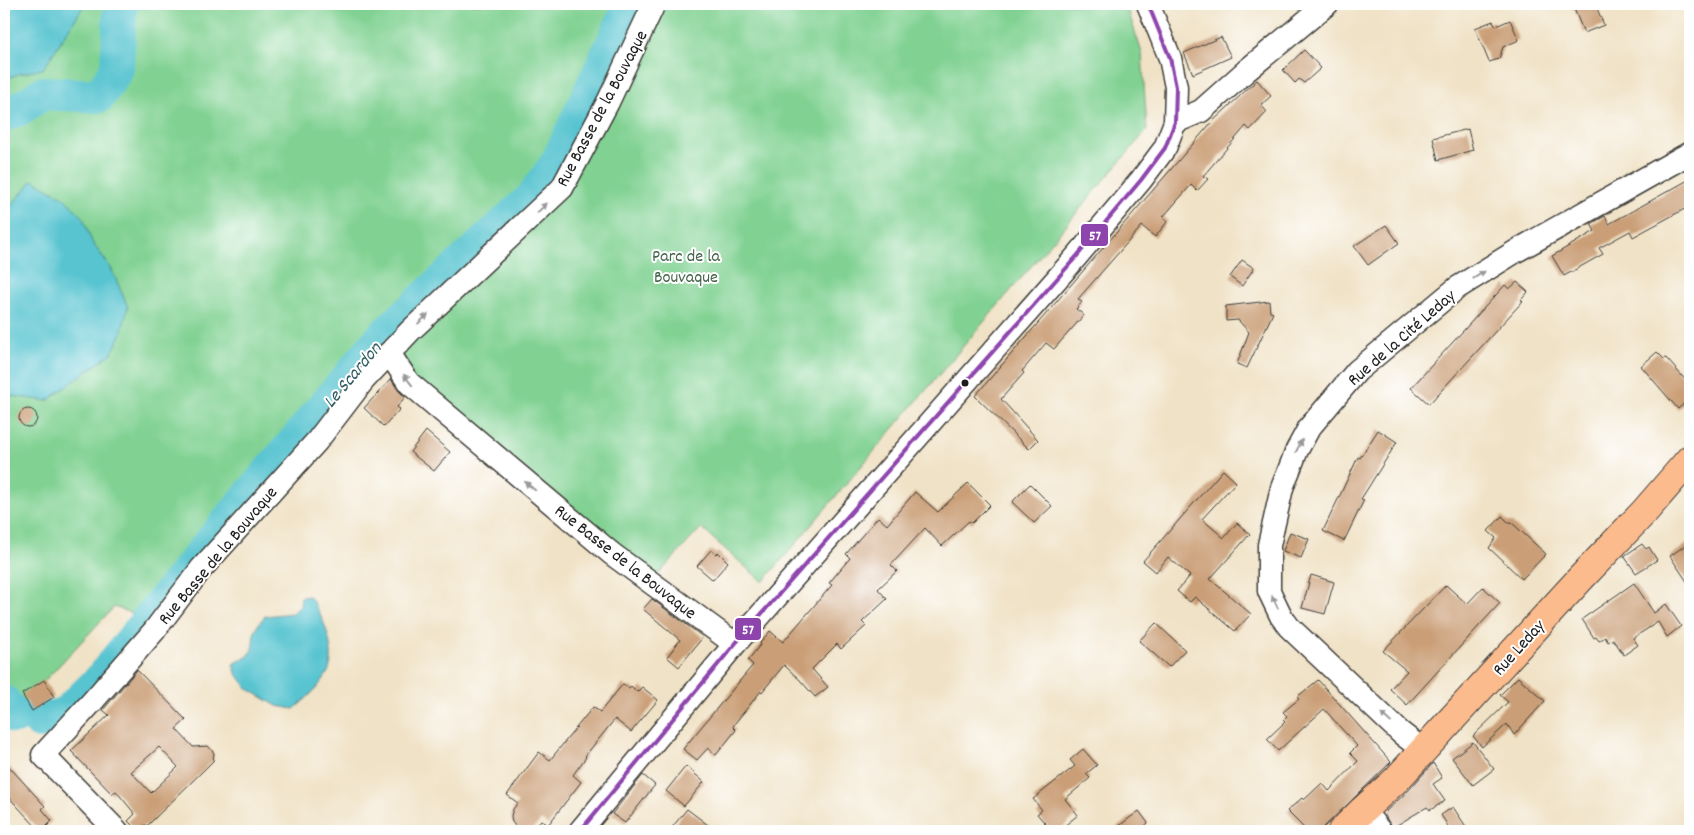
<svg xmlns="http://www.w3.org/2000/svg" width="1694" height="835" viewBox="0 0 1694 835" font-family="Dekko,sans-serif">
<style>
.green{fill:#80d192;stroke:#4e7657}
.water{fill:#58c4d0;stroke:#3a7076}
.lines{fill:none;stroke-linecap:round;stroke-linejoin:round}
.stream{stroke:#58c4d0;stroke-width:5.5}
.river{stroke:#58c4d0;stroke-width:34}
.building{fill:#ca9f77;fill-rule:evenodd}
.minor-casing{stroke:#3c3a36;stroke-width:25}
.major-casing{stroke:#3c3a36;stroke-width:30}
.minor{stroke:#fff;stroke-width:22}
.major{stroke:#fbbb8d;stroke-width:28}
.bus-1-casing{stroke:#fff;stroke-width:8}
.bus-1{stroke:#8e44ad;stroke-width:4}
.oneway{fill:#999}
.bus-dot{fill:#1c1c1c;stroke:#fff;stroke-width:2}
.labels{text-anchor:middle;stroke-width:4;stroke-linejoin:round;paint-order:stroke}
.street-label{font-size:18px;fill:#1c1c1c;stroke:#fff}
.park-label{font-size:18px;fill:#44644b;stroke:#fff}
.water-label{font-size:19px;font-style:italic;fill:#345f64;stroke:#fff}
.line-badge{stroke:#fff;stroke-width:2}
.badge-label{font-size:14px;text-anchor:middle;font-weight:bold;fill:#fff}
</style>
<rect width="100%" height="100%" fill="#fff"/>
<filter id="ink" filterUnits="userSpaceOnUse"><feTurbulence type="fractalNoise" baseFrequency=".02" numOctaves="2"/><feDisplacementMap in="SourceGraphic" scale="10" xChannelSelector="R" yChannelSelector="G"/><feConvolveMatrix kernelMatrix="1 2 1 2 8 2 1 2 1" color-interpolation-filters="sRGB"/></filter>
<filter id="wash" filterUnits="userSpaceOnUse"><feTurbulence type="fractalNoise" baseFrequency=".0096" numOctaves="4" result="noise"/><feDisplacementMap in="SourceGraphic" scale="20" xChannelSelector="R" yChannelSelector="G"/><feGaussianBlur stdDeviation="1.12" result="paint"/><feColorMatrix in="noise" values="0 0 0 0 0 0 0 0 0 0 0 0 0 0 0 0 0 1.4 0 .05"/><feComposite in="paint" operator="in"/></filter>
<g filter="url(#wash)">
<rect width="100%" height="100%" fill="#f0e2c6"/>
<path class="green" d="M4 4H1126L1142 53 1147 130 763 582 701 528 656 577 377 358 150 620 114 607 19 708 4 690Z"/>
<path class="water" d="M4 4H85L43 69 18 74 4 80Z
M33 180 63 197 83 217 92 242 111 268 128 307 121 335 112 353 47 401 4 395V214Z
M309 596C322 613 338 651 328 672 320 687 306 699 294 709L277 706 248 689 236 673 233 664 247 657 252 651 254 634 259 623 265 616 293 613 300 606 301 597Z"/>
<g class="lines">
<path class="stream" d="M120 10 127 6"/>
<path class="river" d="M4 115 21 108 43 93 99 96 117 69 120 10 122 4
M4 702 16 717
M40 722 66 713 99 681 203 551 383 336 532 198 557 163 631 4"/>
</g>
<g id="blocks">
<path class="building" d="M1572 4H1595L1604 25 1584 33Z
M1510 20 1519 40 1503 47 1499 59 1489 62 1475 28 1493 21 1496 26Z
M1221 37 1231 57 1193 74 1184 53Z
M1304 50 1321 68 1304 83 1299 79 1295 83 1283 70Z
M1257 80 1271 96 1261 105 1267 112 1250 130 1246 126 1203 176 1208 179 1197 191 1191 185 1163 217 1168 221 1155 237 1142 226 1078 299 1082 302 1076 309 1084 315 1054 349 1046 343 1022 371 1024 373 1001 399 1038 440 1029 449 975 396 1211 123Z
M1468 129 1473 150 1438 160 1433 138Z
M1690 179V206L1633 237 1630 231 1599 248 1603 254 1564 276 1552 256 1595 231 1591 224 1605 216 1609 224Z
M1386 225 1399 243 1368 265 1354 246Z
M1242 260 1254 268 1242 286 1230 277Z
M1517 282 1528 292 1521 300 1523 301 1429 404 1411 388 1505 285 1509 289Z
M1269 301 1270 312 1273 313 1247 368 1237 364 1249 332 1238 320 1226 321V306Z
M1657 352 1664 359 1666 358 1690 385V398L1678 409 1641 366Z
M391 379 398 390 405 397 397 407 400 409 384 427 364 408Z
M19 418a9 9 0 1 1 18 0a9 9 0 1 1-18 0Z
M1378 430 1397 442 1361 499 1364 500 1344 541 1323 531 1358 457 1360 458Z
M426 431 450 452 434 471 410 452Z
M1223 470 1236 482 1202 519 1224 538 1237 523 1250 534 1210 579 1251 614 1235 631 1195 597 1190 602 1177 591 1190 576 1168 557 1156 572 1143 561Z
M968 483 990 505 972 523 969 521 942 546 925 528 891 565 897 571 878 589 887 599 862 622 866 626 841 649 837 644 812 669 828 687 815 697 800 680 784 665 762 692 761 691 735 723 733 727 736 730 716 755 708 748 697 760 683 749 753 665 748 660 761 644 760 643 770 631 783 642 832 585 829 583 850 558 846 554 878 517 887 525 915 492 938 512Z
M1030 484 1052 506 1034 523 1012 502Z
M1502 516 1508 522H1511L1546 554 1522 579 1489 548 1496 538 1488 531Z
M1290 532 1309 539 1301 558 1283 551Z
M1690 542V586L1670 556Z
M1642 544 1646 549 1649 547 1657 560 1636 573 1624 556Z
M711 550 716 554 718 552 728 562 713 580 697 566Z
M1311 575 1334 582 1325 614 1302 608Z
M1634 583 1654 613 1666 604 1681 626 1667 637 1658 622 1633 638 1638 645 1624 655 1613 639 1608 642 1605 637 1599 641 1596 637 1594 638 1582 619Z
M1446 585 1467 604 1483 587 1500 603 1407 705 1390 689 1407 671 1383 651Z
M652 599 703 637 679 667 667 657 680 640 643 609Z
M1156 623 1185 650 1169 667 1139 641Z
M137 670 186 720 176 729 193 747 208 746 214 753 213 761 147 826 145 825 138 831 128 821 135 814 116 791 112 794 71 751 109 715 103 710ZM159 747 178 767 151 793 131 772Z
M1518 677 1545 701 1514 735 1507 724 1482 747 1473 736 1508 702 1500 695Z
M44 680 54 697 32 711 22 694Z
M1318 680 1391 762 1320 831H1307L1287 811 1302 798 1304 800 1322 783 1329 791 1358 761 1350 753 1357 746 1324 709 1278 751 1267 739 1285 722 1283 720 1287 716 1283 712 1299 699 1297 697Z
M623 684 629 688 631 686 637 692 642 687 658 700 631 732 615 719 585 756 586 757 573 775 581 782 548 825 541 820 533 829 529 831H522L516 827 512 822 511 816 513 809 518 803 507 795 539 752 550 760 593 707 600 712Z
M1473 742 1494 769 1473 785 1452 758Z
M1083 749 1097 765 1086 774 1090 778 1065 799 1078 815 1058 831H1052L1037 814 1042 810 1033 799 1075 766 1070 760Z
M4 761 45 806 42 809 52 821 42 831H40L4 792Z
M1433 763 1442 778 1433 784 1445 801 1430 810 1427 807 1392 828 1385 816 1386 811 1409 790Z
M686 766 704 782 684 806 666 791Z
M643 775 655 785 625 823 612 814Z
M1453 807 1469 831H1451L1441 815Z
M687 809 716 831H669Z
M1139 811 1148 823 1139 831H1112Z"/>
</g>
</g>
<g filter="url(#ink)">
<use href="#blocks" fill-opacity="0" stroke="#3c3a36" stroke-width="1"/>
<g class="lines">
<defs>
<path id="minor" d="M1175 122 1201 111 1246 71 1327 4
M389 353 409 383 612 554 735 644
M1423 750 1401 733 1289 627 1281 616 1269 591V545L1282 488 1297 450 1309 428 1357 371 1457 288 1518 250 1690 153
M1363 810 1380 831
M117 831 43 755 92 702 154 631 201 569 317 441 363 381 410 331 562 188 608 102 654 4
M580 831 735 644 1077 256 1141 180 1165 148 1175 122 1176 87 1170 58 1148 4"/>
<path id="major" d="M1342 831 1363 810 1397 779 1581 578 1645 511 1690 459"/>
</defs>
<use href="#minor" class="minor-casing"/>
<use href="#major" class="major-casing"/>
<use href="#minor" class="minor"/>
<use href="#major" class="major"/>
<defs>
<path id="bus-1" d="M580 831 735 644 1077 256 1141 180 1165 148 1175 122 1176 87 1170 58 1148 4"/>
</defs>
<use href="#bus-1" class="bus-1-casing"/>
<use href="#bus-1" class="bus-1"/>
</g>
<defs><path id="oneway-solid" d="M-6-.8H1V-3.2L6.5 0L1 3.2V.8H-6Z" transform="scale(1.25)"/></defs>
<g class="oneway">
<use href="#oneway-solid" transform="translate(542 208) rotate(-44)"/>
<use href="#oneway-solid" transform="translate(1479 275) rotate(-32)"/>
<use href="#oneway-solid" transform="translate(423 319) rotate(-43)"/>
<use href="#oneway-solid" transform="translate(408 380) rotate(-128)"/>
<use href="#oneway-solid" transform="translate(1299 446) rotate(-62)"/>
<use href="#oneway-solid" transform="translate(530 486) rotate(-140)"/>
<use href="#oneway-solid" transform="translate(1275 602) rotate(-115)"/>
<use href="#oneway-solid" transform="translate(1386 718) rotate(-137)"/>
</g>
</g>
<circle class="bus-dot" cx="965" cy="383" r="4.5"/>
<g class="labels">
<g class="street-label">
<text transform="translate(601 108) rotate(-62)" y="6">Rue Basse de la Bouvaque</text>
<text transform="translate(1401 337) rotate(-41)" y="6">Rue de la Cité Leday</text>
<text transform="translate(217 555) rotate(-50)" y="6">Rue Basse de la Bouvaque</text>
<text transform="translate(626 561) rotate(38)" y="6">Rue Basse de la Bouvaque</text>
<text transform="translate(1518 647) rotate(-48)" y="6">Rue Leday</text>
</g>
<g class="park-label">
<text x="686" y="261">Parc de la<tspan x="686" dy="21">Bouvaque</tspan></text>
</g>
<g class="water-label">
<text transform="translate(351 374) rotate(-50)" y="7">Le Scardon</text>
</g>
</g>
<g class="line-badge">
<rect x="1080" y="223" width="29" height="24" rx="5" fill="#8e44ad"/>
<rect x="734" y="617" width="28" height="24" rx="5" fill="#8e44ad"/>
</g>
<g class="badge-label">
<text x="1095" y="240">57</text>
<text x="748" y="634">57</text>
</g>
<rect width="1694" height="835" fill="none" stroke="#fff" stroke-width="20"/>
</svg>
